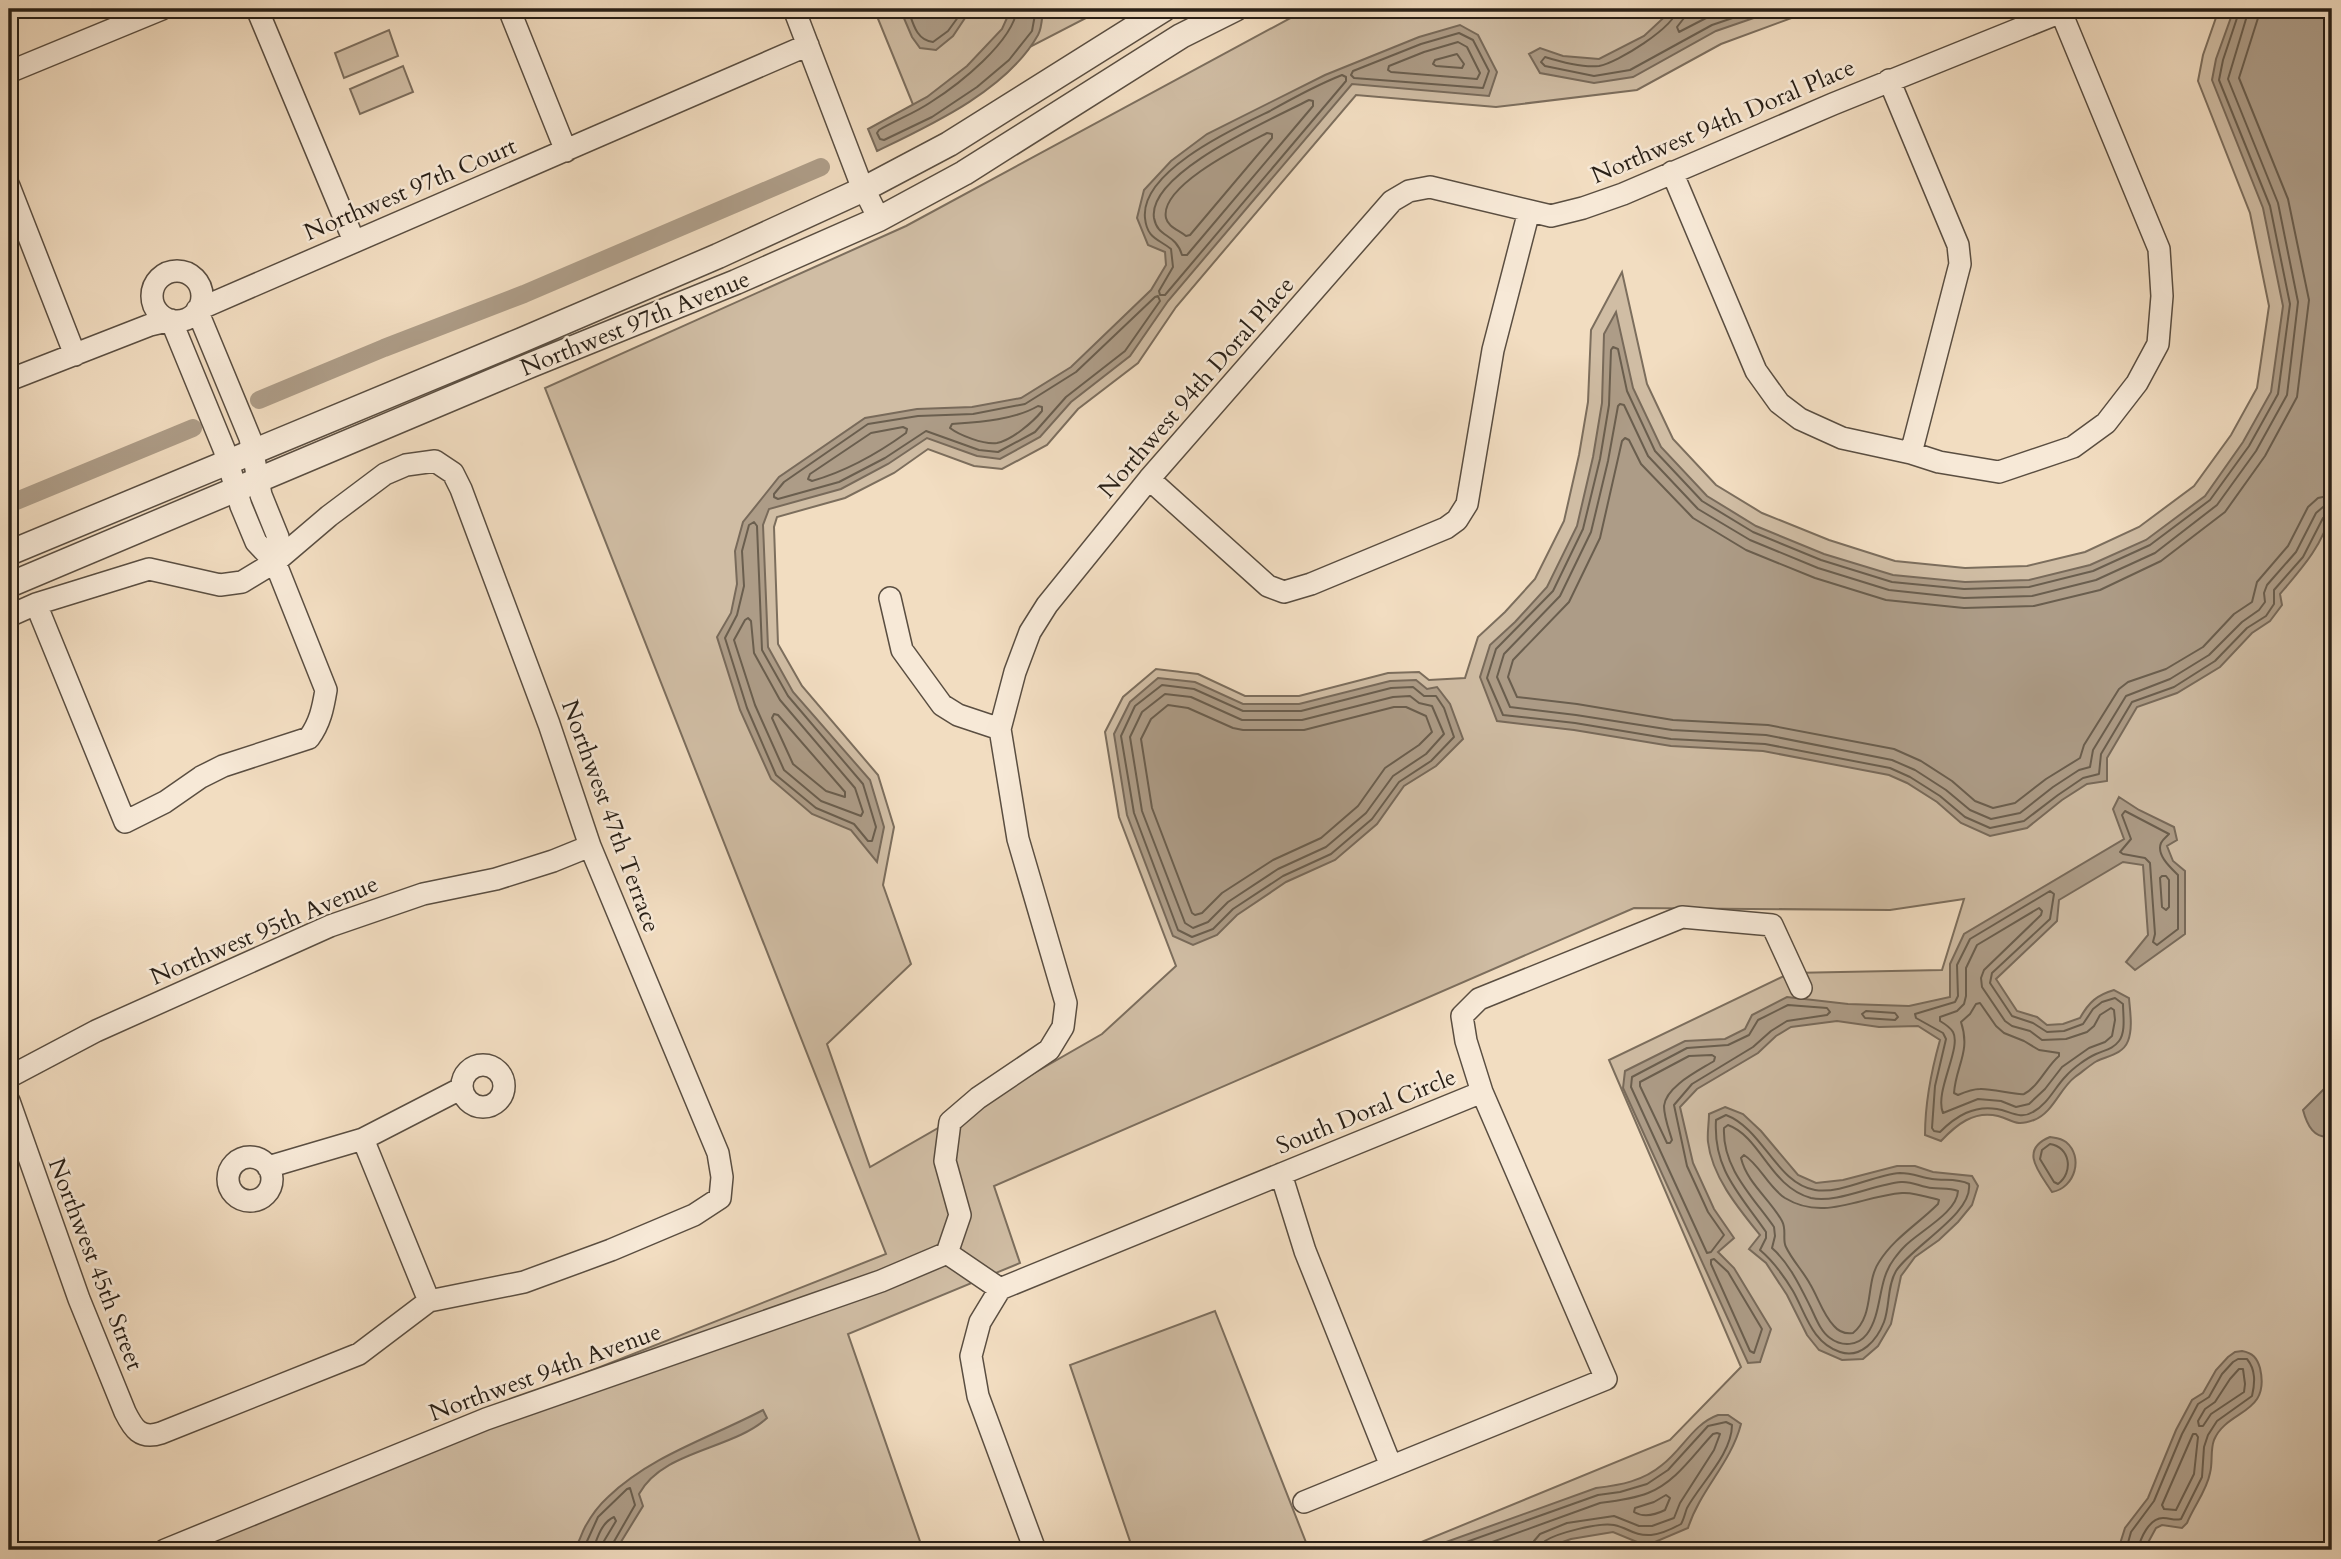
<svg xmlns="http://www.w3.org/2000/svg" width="2341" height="1559" viewBox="0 0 2341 1559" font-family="Cardo,serif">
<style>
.green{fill:#d0bda4;stroke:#7c6e5d;stroke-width:2}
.water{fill:#ad9c87;stroke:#786a5a;stroke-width:2}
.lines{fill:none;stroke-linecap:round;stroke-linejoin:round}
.shore{stroke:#6a5e4e;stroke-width:2}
.canal{stroke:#ad9c87;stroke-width:18}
.minor-casing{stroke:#5a4e41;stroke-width:24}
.tertiary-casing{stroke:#5a4e41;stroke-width:27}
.minor{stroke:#f7e9d7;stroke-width:21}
.tertiary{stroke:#f7e9d7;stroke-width:24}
.labels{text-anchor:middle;stroke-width:5;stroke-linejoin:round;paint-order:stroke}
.street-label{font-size:24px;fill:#281f16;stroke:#f7e9d7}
</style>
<rect width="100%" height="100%" fill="#f2ddc1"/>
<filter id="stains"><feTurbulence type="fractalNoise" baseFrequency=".00286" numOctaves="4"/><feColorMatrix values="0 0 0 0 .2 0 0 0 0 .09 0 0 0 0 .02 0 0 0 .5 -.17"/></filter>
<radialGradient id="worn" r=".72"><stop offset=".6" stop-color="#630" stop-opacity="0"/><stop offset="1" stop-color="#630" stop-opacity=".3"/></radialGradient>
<path class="green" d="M874 9H1083L1086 18 914 107Z
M1307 9H1816L1721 44 1637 90 1496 107 1356 95 1176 307 1138 363 1078 409 1047 445 1002 469 974 466 928 449 894 473 845 498 777 517 774 527 778 644 802 686 878 775 894 827 883 885 911 964 827 1044 870 1167 1102 1034 1176 966 1119 817 1105 732 1123 697 1156 669 1198 674 1245 696H1299L1388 673 1419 672 1429 680 1465 678 1478 637 1505 612 1535 579 1564 521 1579 455 1588 402 1591 330 1622 272 1647 384 1673 439 1716 485 1762 513 1829 540 1895 561 1965 568 2027 566 2085 552 2139 527 2194 486 2231 435 2257 388 2269 306 2250 213 2198 81 2203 55 2219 9H2332V1550H1402L1670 1440 1741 1367 1609 1060 1790 973 1942 970 1964 899 1890 910 1634 908 994 1186 1020 1263 848 1334 923 1550H137L886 1254 545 388 906 226Z
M389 30 398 56 344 78 335 53Z
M403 66 413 92 360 114 350 89Z
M1215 1311 1309 1550H1133L1070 1365Z"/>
<path class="water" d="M900 9H971L953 36 936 50 920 48 912 37Z
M1011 9H1043C1042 17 1042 28 1038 35 1007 90 931 125 877 151L868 129 927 97 967 66 1002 29Z
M1673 9H1780L1716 31 1633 77 1594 83 1540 73 1529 54 1540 48 1563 56 1599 59 1644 36Z
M2234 9H2332V511C2322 546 2303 567 2280 594L2282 605 2270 621 2252 633 2220 667 2177 693 2137 707 2107 758V781L2087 784 2062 800 2027 828 1990 836 1961 823 1937 802 1907 783 1889 775 1763 751 1671 746 1574 730 1497 721 1480 677 1490 645 1515 622 1547 587 1577 526 1593 457 1602 403 1604 334 1616 312 1633 388 1661 447 1707 496 1756 526 1824 554 1893 575 1965 582 2029 580 2090 565 2146 540 2205 496 2243 442 2271 392 2283 306 2263 208 2212 80 2216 59Z
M1460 25 1478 35 1497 72 1489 96 1352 84 1168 301 1130 356 1071 402 1040 437 1000 459 977 456 927 438 888 464 841 489 769 509 763 525 768 647 793 692 870 780 884 827 877 862 851 830 812 814 771 779 740 710 717 637 731 613 737 584 735 551 743 522 779 477 865 418 917 409 972 407 1021 398 1071 367 1151 290 1166 265 1165 252 1148 245 1137 218 1144 190 1171 161 1207 134 1325 75 1419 37Z
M1158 678 1195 682 1243 704H1299L1390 681 1416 680 1427 689 1437 687 1450 704 1463 739 1436 766 1404 786 1377 824 1335 860 1286 882 1237 915 1217 935 1193 945 1173 936 1127 815 1114 734 1130 702Z
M2119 797 2139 810 2174 827 2177 840 2167 846 2173 861 2185 871V934L2135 970 2126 962 2148 935 2143 865 2123 862 2059 900 2057 921 1996 979 2017 1011 2037 1017 2047 1025 2063 1024 2080 1018C2089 1002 2097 995 2114 990L2129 998C2130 1011 2133 1028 2128 1041 2123 1054 2108 1056 2097 1061 2090 1065 2082 1072 2075 1077 2060 1088 2053 1113 2034 1120 2015 1127 2013 1120 1998 1116 1974 1110 1956 1125 1941 1141L1925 1135C1925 1101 1931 1072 1940 1040L1918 1026 1879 1027 1837 1021 1791 1027 1776 1036 1758 1053 1697 1089 1680 1107 1693 1163 1714 1209 1734 1238 1718 1252 1734 1268 1771 1329 1760 1362 1748 1363 1623 1088 1625 1071 1685 1041 1725 1039 1745 1029 1752 1015 1787 997 1848 1004 1909 1006 1950 997V964L1964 934 2124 839 2113 809Z
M2332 1074V1136C2314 1140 2307 1125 2303 1110L2327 1086Z
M1725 1107 1743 1114 1761 1131 1798 1175 1816 1183 1843 1180 1897 1166H1915L1933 1172 1972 1176 1978 1186 1972 1205 1958 1222 1939 1240 1915 1257 1901 1276 1891 1324 1878 1346 1863 1359 1842 1360 1819 1350 1807 1335 1787 1295 1766 1263 1749 1249 1760 1235C1739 1209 1712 1177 1708 1142 1707 1133 1709 1123 1709 1114Z
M2050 1137C2056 1138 2061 1138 2066 1142 2084 1157 2075 1188 2052 1192 2040 1173 2018 1150 2050 1137Z
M2242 1351C2253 1353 2257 1358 2260 1368 2271 1415 2227 1409 2214 1440 2210 1451 2213 1462 2210 1473 2207 1490 2194 1506 2187 1523L2182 1528 2162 1525 2156 1528 2144 1550H2118L2125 1528 2148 1498 2176 1430 2192 1400 2203 1393 2216 1370 2228 1357 2235 1352Z
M763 1410 767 1418C732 1450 663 1450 639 1494L643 1506 616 1550H572C580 1544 580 1536 585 1527 591 1516 598 1506 608 1497 652 1455 710 1438 763 1410Z
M1718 1415H1728L1741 1424C1731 1463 1700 1490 1688 1528L1655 1542H1637L1613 1532 1571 1539 1540 1550H1424L1596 1488C1621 1485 1643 1481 1662 1465 1683 1449 1693 1424 1718 1415Z"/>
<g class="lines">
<path class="shore" d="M908 9C913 23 916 40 933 42L948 31 964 9
M1017 9C1013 42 958 85 931 102 915 113 896 120 879 130L877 133 880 139 884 140 932 117 977 87 1009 60 1032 31 1036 9
M1677 9C1675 27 1617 63 1599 66 1582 68 1561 62 1545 57L1541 62 1545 66 1594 76 1630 70 1712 25 1759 9
M1686 9 1684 18 1677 27 1679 32 1710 16 1732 9
M2240 9 2223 60 2219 80 2270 206 2290 304 2278 394 2249 446 2210 500 2150 545 2093 571 2029 587 1964 589 1892 582 1821 560 1753 532 1702 501 1655 451 1627 391 1618 349 1613 347 1611 350 1609 405 1600 459 1583 529 1553 591 1496 649 1487 678 1503 715 1575 723 1671 739 1765 744 1890 768 1910 777 1940 796 1965 817 1990 828 2024 821 2058 795 2083 778 2099 774 2101 754 2132 702 2174 687 2215 661 2247 628 2266 616 2274 604V590L2303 557 2323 518 2332 515
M2249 9 2228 79 2278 203 2298 302 2287 395 2256 451 2217 505 2155 553 2096 580 2032 596 1964 598 1889 590 1818 568 1750 540 1698 509 1648 456 1624 405 1620 404 1618 406 1608 461 1591 532 1560 596 1504 654 1497 677 1510 707 1576 715 1672 730 1766 735 1892 760 1915 770 1946 790 1970 810 1991 819 2020 813 2053 787 2079 770 2090 767 2093 750 2126 696 2170 679 2209 655 2242 622 2259 610 2265 602 2264 593 2267 585 2296 552 2316 513 2323 507 2332 506
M2259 9 2258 18 2239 78 2288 199 2309 300 2297 397 2265 456 2225 512 2161 561 2100 590 2034 606 1964 608 1886 600 1815 578 1746 550 1693 518 1641 464 1629 440 1625 438 1622 441 1600 538 1569 602 1513 660 1508 677 1517 697 1577 704 1673 720 1768 725 1894 749 1921 761 1952 781 1975 801 1993 808 2015 803 2046 779 2080 758 2084 745 2119 689 2128 682 2166 669 2203 647 2234 614 2252 602 2257 582 2288 546 2308 507 2318 498 2332 495
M1459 33 1473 40 1489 71 1483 88 1354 78 1351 75 1353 71 1421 44Z
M1458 42 1467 47 1480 73 1477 79 1391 72 1388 70 1389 66 1424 52Z
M1457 54 1464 64 1462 68 1436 66 1433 64 1435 60Z
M1342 75 1346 77V81L1165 295H1160L1159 291 1173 267 1171 249C1159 239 1147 239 1145 218 1140 171 1235 128 1270 111 1293 98 1317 85 1342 75Z
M1309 100 1313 101V106L1187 255H1182C1175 232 1158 239 1154 218 1147 172 1275 118 1309 100Z
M1267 133 1272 134V138L1190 235 1186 236C1179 230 1168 227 1166 218 1159 186 1244 145 1267 133Z
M1158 296 1160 301 1125 351 1066 397 1035 432 998 452 979 450 926 431 885 458 839 482 778 499 774 497V494L784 482 868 424 918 416 973 414 1025 404 1076 372 1155 297Z
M1038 406 1042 407V411C1033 422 1012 440 997 443 984 445 959 435 950 428L952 424C980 422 1014 420 1038 406Z
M903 427 907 429 906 433C877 454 847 471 812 481L808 479 810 474 871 433Z
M754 522 757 526 762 650 788 696 863 784 876 827 872 841H868L854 824 816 808 776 775 747 708 725 638 737 615 744 586 742 551 749 525Z
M748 618 751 621 754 653 780 700 855 788 863 812 861 816 821 801 784 770 755 705 734 640 745 620Z
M1162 685 1194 689 1243 711H1301L1391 688 1413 687 1424 696H1436L1444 708 1454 737 1431 761 1399 782 1372 819 1331 854 1283 876 1233 909 1213 929 1192 937 1178 930 1134 813 1121 736 1135 706Z
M1165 694 1191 697 1242 720H1302L1393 697 1410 696 1419 703 1432 706 1444 734 1426 754 1393 776 1366 813 1326 847 1278 869 1228 902 1208 922 1193 928 1185 923 1142 811 1130 737 1142 712Z
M1168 705 1188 708 1233 728 1243 730H1304L1394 707H1406L1426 716 1432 732 1419 745 1385 768 1358 806 1321 838 1273 860 1222 893 1202 913 1195 915 1192 913 1152 808 1141 739 1151 719Z
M774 714 778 715 845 792V797L826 791 793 764 772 718Z
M2125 811 2169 834C2166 837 2163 839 2161 843 2156 855 2171 868 2178 875V929L2157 945 2153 942 2155 934 2150 863 2145 858 2123 854 2120 852 2131 839 2122 815Z
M2162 876H2166L2169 880V907L2166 910 2162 907 2160 878Z
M2050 891 2054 894 2050 919 1992 973 1990 983 2012 1016 2033 1023 2047 1032 2064 1031 2083 1024 2093 1009 2102 1002 2115 998 2123 1004C2123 1015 2126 1032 2119 1041 2113 1049 2105 1050 2096 1054 2087 1058 2073 1068 2066 1076 2055 1087 2048 1104 2033 1112 2020 1120 2010 1111 1997 1109 1974 1105 1956 1116 1940 1132L1934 1131 1932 1128 1935 1086 1946 1039 1943 1033 1916 1018 1915 1014 1955 1002 1958 996 1957 965 1970 939Z
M2039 908 2042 911 2041 915 1984 970 1981 978 1982 987 2005 1021 2012 1026 2030 1031 2042 1040 2066 1039 2087 1032 2094 1026 2100 1015 2111 1008 2114 1010 2115 1020 2112 1036 2105 1042 2089 1048 2062 1067 2045 1089 2029 1104 2016 1107 2001 1101 1978 1099 1943 1113C1934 1092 1962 1048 1953 1032 1950 1027 1945 1024 1940 1021V1017L1957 1011 1964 1004 1966 996V968L1977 945Z
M1980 1003 1996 1026 2004 1033 2024 1041 2039 1050 2059 1053V1056C2046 1067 2039 1086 2024 1094 2020 1096 1989 1088 1980 1089 1972 1089 1965 1092 1958 1095L1954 1093C1956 1065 1971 1052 1961 1022L1970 1014 1976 1004Z
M1788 1005 1827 1008 1830 1012 1827 1015 1787 1021 1771 1031 1753 1047 1692 1084 1674 1105 1687 1166 1708 1212 1724 1235 1711 1252 1707 1253 1631 1087 1632 1077 1687 1048 1728 1045 1749 1035 1758 1020Z
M1866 1011 1895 1013 1898 1017 1895 1020 1865 1018 1862 1014Z
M1712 1055 1715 1057 1714 1061C1700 1070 1666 1086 1664 1106 1664 1117 1669 1130 1672 1140L1670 1143H1667L1640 1086V1082L1689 1056Z
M1726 1115C1763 1129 1777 1184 1815 1190 1842 1194 1873 1175 1900 1173 1912 1173 1920 1177 1932 1179 1944 1181 1957 1178 1969 1184 1973 1214 1912 1246 1896 1271 1887 1286 1890 1306 1884 1322 1877 1340 1861 1359 1840 1352 1812 1343 1806 1314 1793 1291 1784 1276 1773 1261 1760 1250L1766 1238V1232C1740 1194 1713 1170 1716 1120Z
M1728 1125C1761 1137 1770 1187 1811 1198 1836 1204 1875 1184 1901 1182 1912 1181 1921 1187 1932 1188 1941 1189 1950 1188 1958 1191 1957 1213 1918 1232 1904 1247 1900 1251 1897 1255 1894 1259 1877 1281 1883 1312 1867 1334 1858 1346 1842 1347 1830 1338 1820 1331 1815 1316 1810 1306 1800 1286 1789 1263 1772 1248L1775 1236 1774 1227C1753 1197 1722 1168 1724 1128Z
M2050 1144C2070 1147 2074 1172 2058 1184L2054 1182 2040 1159 2042 1150Z
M1744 1155C1760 1165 1768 1187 1785 1198 1824 1222 1861 1196 1902 1193 1913 1192 1928 1197 1939 1200L1938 1204C1918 1224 1894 1238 1879 1262 1865 1283 1875 1315 1853 1333 1846 1334 1839 1332 1834 1326 1823 1315 1818 1297 1810 1284 1803 1271 1792 1260 1786 1247 1782 1240 1787 1230 1782 1221 1770 1199 1747 1183 1741 1158Z
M1714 1259 1728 1272 1762 1329 1754 1353 1750 1351 1711 1264V1260Z
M2239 1369H2243L2245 1384 2244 1392 2211 1414 2203 1426H2199L2198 1421 2205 1409 2215 1402 2230 1379Z
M2193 1434H2196L2198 1437 2194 1474 2176 1510 2164 1509 2162 1505Z
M1666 1495 1670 1498 1665 1510C1655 1515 1644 1518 1634 1512L1635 1508 1654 1502Z
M583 1550 598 1517 627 1489 630 1488 635 1505 612 1545 611 1550
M593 1550C597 1538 602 1522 614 1517L616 1521 604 1541 602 1550
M1444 1550 1598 1495 1620 1492 1647 1484 1668 1470 1708 1426 1726 1422 1732 1425C1732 1454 1700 1484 1687 1508 1685 1513 1684 1519 1681 1524 1672 1529 1662 1534 1651 1535 1633 1536 1629 1528 1614 1525 1600 1522 1557 1533 1545 1541 1541 1544 1542 1545 1541 1550
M1470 1550 1600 1503C1616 1501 1633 1499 1648 1493 1676 1482 1693 1455 1713 1434L1717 1433 1720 1434 1714 1450 1680 1503 1674 1518 1652 1526H1639L1614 1516 1567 1523 1540 1534 1534 1541 1532 1550
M2126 1550 2131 1532 2154 1501 2182 1434 2198 1404 2209 1397 2222 1374 2233 1362 2238 1359H2247C2256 1370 2255 1383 2252 1396L2217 1421 2208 1435 2204 1447 2202 1477 2181 1519C2174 1521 2171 1518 2163 1518 2149 1518 2140 1539 2138 1550"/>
<path class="canal" d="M259 400 384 348 524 294 821 167
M9 504 193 428"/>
<defs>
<path id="minor" d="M257 9 354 241
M509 9 566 151
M794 9 859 179 879 219
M9 72 162 9
M1889 80 1958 245 1960 264 1911 453
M1672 172 1756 371 1779 403 1800 419 1842 438 1911 453 1939 462 1999 472 2073 447 2106 423 2137 383 2158 344 2162 296 2159 249 2061 12
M9 186 75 355
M152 296a25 25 0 1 1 50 0a25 25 0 1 1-50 0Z
M9 380 150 325 171 320 224 449 241 506 256 542 275 562 278 537 261 495 250 438 197 310 808 45
M1149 479 1268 586 1284 592 1311 584 1446 528 1457 520 1467 504 1493 350 1529 211
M890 598 902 650 942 705 958 715 1000 729
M36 604 125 822 165 802 201 777 223 766 309 738C320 723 323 708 326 690L275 562
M9 616 36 604 149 569 220 585 242 582 275 562 329 516 385 474 406 465 435 461 453 473 461 489 549 724 590 846 718 1153 722 1177 720 1198 694 1215 611 1250 524 1282 429 1301 359 1354 161 1433C140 1440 133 1428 125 1412L79 1299 9 1101
M462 1086a21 21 0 1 1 42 0a21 21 0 1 1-42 0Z
M9 1077 96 1031 330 926 423 894 496 879 553 861 590 846
M363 1139 429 1301
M228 1179a22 22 0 1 1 44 0a22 22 0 1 1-44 0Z
M268 1167 363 1139 462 1088
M1281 1174 1305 1251 1391 1466
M947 1253 960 1215 945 1161 950 1122 978 1098 1049 1050 1063 1027 1066 1003 1018 839 1000 729 1015 672 1030 632 1047 605 1149 479 1392 201 1409 191 1430 187 1551 216 1583 208 1623 194 1833 104 2061 12 2063 9
M947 1253 1000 1289 1482 1092
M1000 1289 980 1322 971 1356 978 1396 1035 1550
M1304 1502 1606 1379 1482 1092 1466 1041 1462 1016 1479 999 1682 917 1772 925 1801 988
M165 1550 486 1419 881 1281 947 1253"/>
<path id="tertiary" d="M9 553 522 340 718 256 864 189 949 144 1164 9
M9 585 531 365 736 282 879 219 964 173 1181 36 1235 9"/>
</defs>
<use href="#minor" class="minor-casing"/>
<use href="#tertiary" class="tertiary-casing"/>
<use href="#minor" class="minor"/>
<use href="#tertiary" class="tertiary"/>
</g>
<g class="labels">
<g class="street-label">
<text transform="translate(1723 121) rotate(-23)" y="8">Northwest 94th Doral Place</text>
<text transform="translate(410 189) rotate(-23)" y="8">Northwest 97th Court</text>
<text transform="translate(635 323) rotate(-22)" y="8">Northwest 97th Avenue</text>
<text transform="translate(1196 387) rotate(-49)" y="8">Northwest 94th Doral Place</text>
<text transform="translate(611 816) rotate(70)" y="8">Northwest 47th Terrace</text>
<text transform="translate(264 930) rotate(-23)" y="8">Northwest 95th Avenue</text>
<text transform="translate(1366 1111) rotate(-22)" y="8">South Doral Circle</text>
<text transform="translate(96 1264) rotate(69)" y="8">Northwest 45th Street</text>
<text transform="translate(545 1372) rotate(-20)" y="8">Northwest 94th Avenue</text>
</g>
</g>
<rect width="2341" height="1559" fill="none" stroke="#f2ddc1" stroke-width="35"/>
<rect x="10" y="10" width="2320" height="1538" fill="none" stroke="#281f16" stroke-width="3.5"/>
<rect x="18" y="18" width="2306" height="1524" fill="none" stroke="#281f16" stroke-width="2"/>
<rect width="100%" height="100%" filter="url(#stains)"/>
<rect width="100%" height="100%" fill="url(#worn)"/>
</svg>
